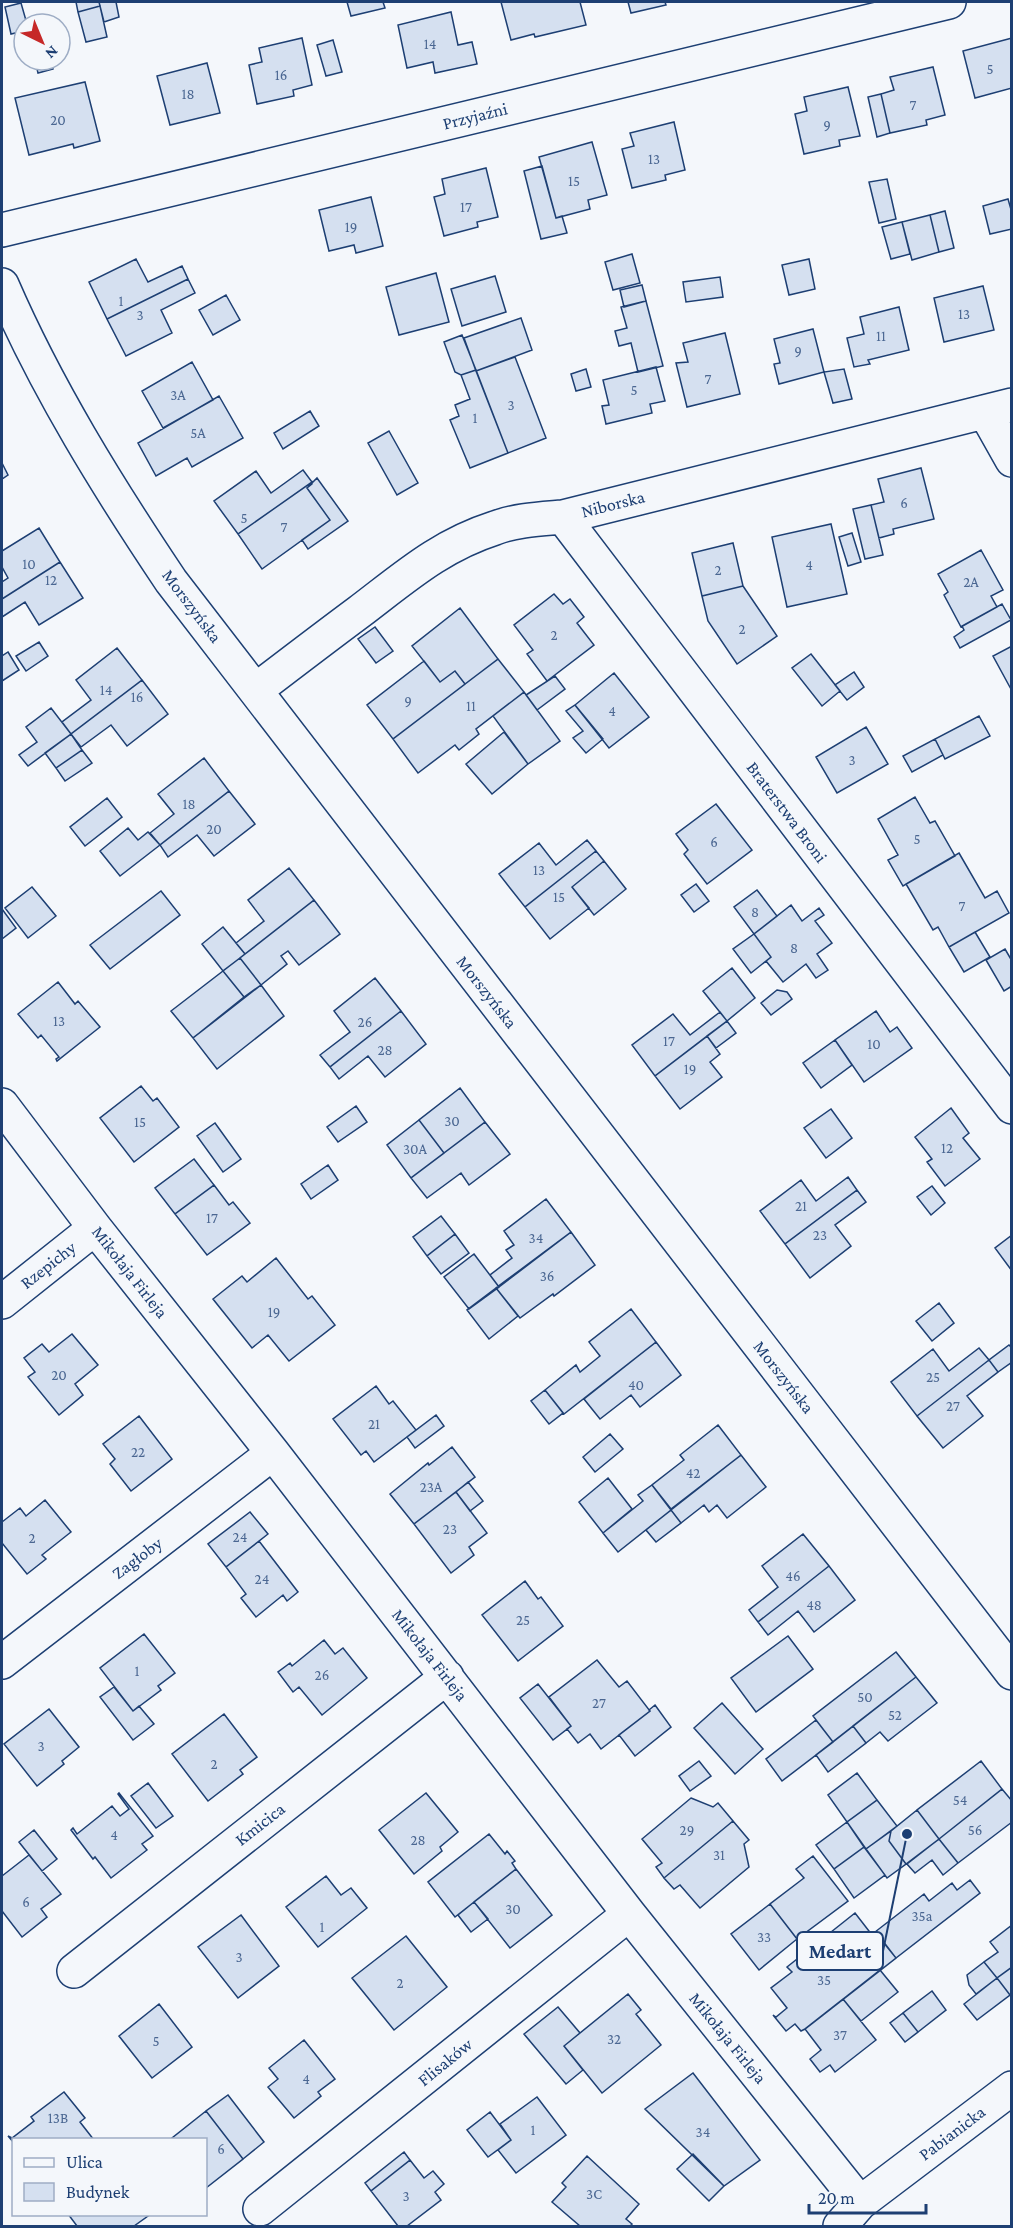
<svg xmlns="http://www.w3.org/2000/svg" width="1013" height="2228" viewBox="0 0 1013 2228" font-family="'Crimson Pro',serif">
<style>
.building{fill:#d5e0f0;stroke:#1d3f73;stroke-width:1.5}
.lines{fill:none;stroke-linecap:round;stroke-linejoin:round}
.minor-casing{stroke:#1d3f73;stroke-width:36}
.minor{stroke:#f4f7fb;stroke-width:33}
.labels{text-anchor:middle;stroke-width:4.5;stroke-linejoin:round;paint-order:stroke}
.number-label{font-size:15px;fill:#4b6792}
.street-label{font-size:18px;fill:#1d3f73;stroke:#f4f7fb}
.leader{fill:none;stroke:#1d3f73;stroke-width:2}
.callout-dot{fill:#1d3f73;stroke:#f4f7fb;stroke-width:2}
.callout{fill:#f4f7fb;stroke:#1d3f73;stroke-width:2}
.callout-label{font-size:20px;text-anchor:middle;font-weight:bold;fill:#1d3f73}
</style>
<rect width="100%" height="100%" fill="#f4f7fb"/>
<path class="building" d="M76 2H99L100 6 78 12Z
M99 2H116L119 17 104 22Z
M347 2H383L385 8 351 16Z
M501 2H580L586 25 535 37 534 34 511 40Z
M628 2H665L666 5 631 13Z
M21 3 27 24H24V31L11 34 5 7Z
M100 6 107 37 86 42 78 12Z
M451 12 458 45 472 42 477 64 435 73 433 62 407 68 398 25Z
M302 38 312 85 293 90 294 96 257 104 249 65 262 62 259 48Z
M1012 38V88L975 98 963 51Z
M333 40 342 72 326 76 317 45Z
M35 60H51L53 69 38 73Z
M207 63 220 113 170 125 157 76Z
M933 67 945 115 926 120 927 125 890 133 881 94 894 90 890 77Z
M85 82 100 141 74 148 73 144 29 155 15 98Z
M848 87 860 136 839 140 840 146 804 154 795 114 807 111 804 97Z
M881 94 890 133 877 137 868 97Z
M674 122 685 170 665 175 666 180 632 188 622 149 634 146 630 133Z
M592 142 607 195 588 200 590 209 556 218 539 157Z
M542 166 556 218 562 216 567 233 541 239 524 171Z
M486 168 498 217 477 222 478 227 444 236 434 197 445 194 442 179Z
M887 179 896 219 879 223 869 182Z
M371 197 383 246 356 253 354 245 329 251 319 210Z
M1008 199 1012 213V229L990 234 983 206Z
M945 211 954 248 939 252 930 215Z
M930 215 939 252 912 260 902 222Z
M902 222 910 254 891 259 882 227Z
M632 254 640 283 613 290 605 262Z
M136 259 148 282 182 266 188 279 107 319 89 282Z
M809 259 815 289 789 295 782 265Z
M436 273 449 322 399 335 386 287Z
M495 276 506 312 462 326 451 289Z
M720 277 723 297 686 302 683 282Z
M188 279 195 293 161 310 172 333 126 356 107 319Z
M642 285 646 301 624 307 620 290Z
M983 286 994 330 944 342 934 298Z
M226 295 240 320 213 335 199 310Z
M646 301 663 366 638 372 631 343 619 346 615 331 627 328 621 307Z
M899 307 909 350 868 360 870 364 854 367 847 338 864 334 860 317Z
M521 318 532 350 476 371 464 338Z
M813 329 824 372 779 384 774 364 780 363 774 339Z
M725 333 740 394 687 407 676 363 688 362 683 343Z
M462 335 476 370 461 375 455 372 444 342Z
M515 357 546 438 508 453 476 371Z
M192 362 213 400 163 428 142 391Z
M656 367 665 401 650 404 652 413 606 424 602 406 609 405 603 380Z
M586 369 591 387 576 391 571 374Z
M844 369 852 399 833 403 824 372Z
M476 370 508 453 470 468 450 420 459 416 455 405 470 399 461 375Z
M219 396 243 438 192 467 187 458 156 476 138 443Z
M310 411 319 426 283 449 274 433Z
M389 431 418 483 397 495 368 443Z
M2 463 8 475 2 479Z
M921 468 934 519 893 529 894 534 879 538 871 505 884 502 878 479Z
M303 470 312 482 238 534 214 501 256 471 271 493Z
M317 478 348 521 308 549 302 540 330 520 307 488Z
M312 482V484L307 488 330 520 262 569 238 534Z
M871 505 883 555 865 559 853 509Z
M831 524 847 594 787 607 772 537Z
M39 528 60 562 2 599V582L8 578 2 567V551Z
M852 533 861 562 848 566 839 537Z
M733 543 743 586 702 596 692 553Z
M981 550 1003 590 991 596 997 607 961 627 944 595 948 592 938 574Z
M60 562 83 598 39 625 25 602 2 617V599Z
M743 586 777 636 737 664 708 621 702 596Z
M554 594 563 604 570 599 584 617 577 623 594 645 547 681 527 654 533 650 514 625Z
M1002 604 1011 620 960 648 954 637 964 630 962 626Z
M460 608 498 659 465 684 455 671 440 682 412 646Z
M375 627 393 651 376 663 358 639Z
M39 642 48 656 26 671 16 656Z
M1012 646V691L993 656Z
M117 648 142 680 71 734 62 722 91 700 76 680Z
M8 652 19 670 2 681V656Z
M811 654 840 691 822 706 792 668Z
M498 659 524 692 476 729 479 734 459 750 455 745 418 773 393 739Z
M424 661 440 682 455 671 465 684 393 739 367 705Z
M854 672 864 687 847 700 835 685Z
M614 673 649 717 609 748 575 705Z
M555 676 565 689 537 710 526 695Z
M142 680 168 714 127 746 111 725 81 747 71 734Z
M524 692 560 741 528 764 493 716Z
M575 705 603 739 586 753 573 738 583 731 566 711Z
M51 708 71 734 28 766 19 755 37 742 26 727Z
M979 716 990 736 945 759 935 739Z
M866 727 888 764 837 793 816 757Z
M504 732 528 764 492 794 466 764Z
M71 734 82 750 56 768 45 753Z
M935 739 943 755 912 772 903 756Z
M82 750 92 763 65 781 56 768Z
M204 758 229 791 160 845 150 833 174 814 158 794Z
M229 791 255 824 214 856 197 835 168 857 160 845Z
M915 797 930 823 935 821 955 856 903 886 888 860 898 855 878 819Z
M107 798 122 817 85 846 70 827Z
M716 804 752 850 707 884 684 854 688 850 676 834Z
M128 828 138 840 148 832 160 845 120 876 100 851Z
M587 840 596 851 525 907 499 874 539 843 556 865Z
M596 851 604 861 572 887 589 908 550 939 525 907Z
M959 853 985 898 997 891 1009 913 949 947 938 927 933 930 906 884Z
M604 861 626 889 594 915 572 887Z
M289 868 314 900 245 954 236 943 264 921 248 900Z
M696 884 709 901 694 912 681 895Z
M32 887 56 916 28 938 5 908Z
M757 890 777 916 754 934 734 907Z
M161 891 180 915 110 969 90 945Z
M314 900 340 934 299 965 288 951 281 956 287 964 261 985 240 958Z
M791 905 802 921 819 908 824 915 815 921 832 943 817 954 828 970 816 978 806 964 783 982 766 961 771 957 754 934Z
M2 909 16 928 2 939Z
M223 927 245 954 223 971 202 944Z
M975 932 990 957 964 972 949 947Z
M754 934 771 957 751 973 733 949Z
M1005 949 1012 961V986L1004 991 986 960Z
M240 958 261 985 244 997 223 971Z
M732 968 755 998 727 1021 703 991Z
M223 971 244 997 193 1038 171 1011Z
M375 978 401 1011 330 1067 320 1055 350 1032 334 1011Z
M58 982 75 1004 78 1001 100 1027 57 1061 56 1059 59 1057 41 1035 38 1038 18 1014Z
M261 985 284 1016 217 1069 193 1038Z
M777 990 787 992 792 999 771 1015 761 1003Z
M401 1011 426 1044 385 1077 368 1056 339 1079 330 1067Z
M876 1011 890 1032 897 1027 912 1048 864 1082 835 1040Z
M720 1012 727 1021 655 1076 632 1045 673 1014 690 1035Z
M727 1021 736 1033 716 1048 707 1036Z
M707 1036 720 1054 710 1062 722 1077 680 1109 655 1076Z
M835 1040 852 1065 821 1088 803 1063Z
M141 1086 153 1101 157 1098 179 1127 134 1162 100 1118Z
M460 1088 485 1122 444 1153 419 1120Z
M356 1106 367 1122 338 1142 327 1127Z
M951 1108 969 1133 963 1138 980 1159 945 1186 927 1162 932 1159 915 1137Z
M831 1109 852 1138 826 1158 804 1128Z
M419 1120 444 1153 411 1178 387 1145Z
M485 1122 510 1154 469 1185 461 1173 427 1198 411 1178Z
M215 1123 241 1159 223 1172 197 1136Z
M194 1159 214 1185 175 1214 155 1188Z
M328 1165 338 1180 311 1199 301 1184Z
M848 1177 857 1190 785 1244 760 1211 801 1180 816 1201Z
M214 1185 229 1205 233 1202 250 1223 207 1255 175 1214Z
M932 1186 945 1203 931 1215 917 1197Z
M857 1190 866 1202 835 1225 851 1246 810 1278 785 1244Z
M546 1199 571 1232 499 1287 490 1275 512 1258 506 1250 514 1245 504 1231Z
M441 1216 455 1234 427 1256 413 1237Z
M571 1232 595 1265 554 1296 553 1294 520 1318 496 1288Z
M455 1234 469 1253 441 1274 427 1256Z
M1012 1235V1271L995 1248Z
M474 1254 499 1287 469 1309 444 1277Z
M276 1258 308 1299 312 1296 335 1325 289 1361 268 1335 252 1348 213 1299 242 1276 247 1282Z
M496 1288 518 1316 489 1339 467 1310Z
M939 1303 954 1323 932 1341 916 1321Z
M631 1309 656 1342 564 1414 545 1390 576 1365 580 1372 600 1356 589 1342Z
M72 1334 98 1365 75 1384 83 1395 59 1415 28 1377 35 1372 24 1358 42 1344 49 1352Z
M656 1342 681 1375 640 1407 631 1395 600 1419 584 1399Z
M1009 1345 1012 1348V1362L998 1372 989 1360Z
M979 1348 989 1360 917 1416 891 1382 933 1349 949 1371Z
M989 1360 998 1372 967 1396 983 1416 943 1448 917 1416Z
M376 1386 389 1404 393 1401 416 1430 374 1462 366 1451 361 1455 333 1419Z
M545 1390 563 1413 549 1424 531 1401Z
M436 1415 444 1426 415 1448 407 1437Z
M139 1416 172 1459 131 1491 110 1464 115 1459 103 1444Z
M718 1425 741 1455 671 1509 652 1485 684 1460 680 1455Z
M610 1434 623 1449 595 1472 583 1457Z
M452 1447 475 1477 414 1524 390 1494 428 1463 429 1465Z
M741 1455 766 1487 727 1518 717 1505 709 1512 704 1505 681 1523 671 1510Z
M608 1478 632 1509 603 1533 579 1502Z
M468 1482 483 1501 470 1511 456 1492Z
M652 1485 671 1510 618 1552 603 1533 643 1501 638 1495Z
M456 1492 487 1533 469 1547 474 1555 451 1573 414 1524Z
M45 1500 71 1532 42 1555 46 1559 27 1574 2 1543V1522L20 1508 26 1516Z
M671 1510 681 1523 656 1542 646 1530Z
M250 1512 268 1534 226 1567 208 1544Z
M803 1534 829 1566 758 1622 749 1610 778 1587 762 1566Z
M259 1541 298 1592 287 1601 283 1595 256 1617 241 1598 246 1594 226 1567Z
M829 1566 855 1600 814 1632 798 1611 768 1635 758 1622Z
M525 1581 538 1599 541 1597 563 1626 518 1661 482 1615Z
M144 1634 175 1673 158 1686 161 1690 133 1711 100 1668Z
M788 1636 813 1669 756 1712 731 1678Z
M324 1640 335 1654 343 1648 367 1678 322 1715 299 1687 293 1692 278 1672 290 1663 292 1666Z
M896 1652 916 1677 833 1742 813 1716Z
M597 1660 619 1687 627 1681 650 1711 601 1749 590 1734 578 1743 567 1729 571 1726 549 1697Z
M916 1677 937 1703 888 1741 880 1732 866 1743 853 1726Z
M538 1684 571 1726 553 1740 520 1698Z
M114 1687 133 1711 139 1706 154 1724 133 1740 100 1697Z
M722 1703 763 1749 735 1774 694 1728Z
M655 1705 671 1727 635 1756 619 1735 650 1711 649 1710Z
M49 1709 79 1747 62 1761 64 1764 37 1786 4 1744Z
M224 1714 257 1757 240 1770 243 1774 208 1801 172 1754Z
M816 1720 833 1742 782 1781 766 1759Z
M853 1726 866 1743 828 1772 816 1755Z
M699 1761 711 1776 690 1791 679 1776Z
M981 1761 1002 1789 939 1839 917 1810Z
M857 1773 877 1800 847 1822 828 1795Z
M148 1783 173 1816 156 1828 131 1796Z
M1002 1789 1012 1801V1822L958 1863 939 1839Z
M119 1793 153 1836 142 1844 147 1850 111 1878 95 1857 93 1859 71 1830 73 1828 77 1834 112 1806 120 1816 129 1809 118 1794Z
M426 1793 458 1832 440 1847 442 1851 414 1874 379 1830Z
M691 1798 713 1807 718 1803 733 1821 664 1878 656 1867 662 1863 642 1839Z
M877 1800 897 1826 866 1849 847 1822Z
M917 1810 939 1839 906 1864 889 1841 891 1831Z
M733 1821 749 1840 744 1844 749 1867 700 1908 680 1885 674 1889 664 1878Z
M847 1822 864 1847 834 1869 816 1845Z
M34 1830 57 1859 42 1871 19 1842Z
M891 1831 889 1841 906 1864 887 1878 866 1849Z
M489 1834 505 1854 507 1851 515 1861 512 1863 516 1869 455 1917 428 1882Z
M939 1839 958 1863 943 1875 932 1860 915 1873 907 1864Z
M864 1847 885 1875 854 1898 834 1869Z
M29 1855 61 1894 41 1909 47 1917 22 1937 2 1911V1876Z
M813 1856 848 1901 797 1939 770 1904 804 1878 796 1869Z
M516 1869 552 1915 510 1948 474 1902Z
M326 1876 341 1895 351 1888 367 1908 318 1947 286 1907Z
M970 1880 980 1893 896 1958 875 1932 924 1894 929 1901 952 1883 957 1890Z
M474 1902 488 1919 471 1932 458 1915Z
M770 1904 797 1939 759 1970 731 1934Z
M855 1913 879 1944 883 1941 896 1958 805 2029 801 2031 795 2024 786 2031 773 2015 776 2017 787 2008 771 1988 792 1972 787 1967Z
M241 1915 279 1966 238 1998 198 1947Z
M1012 1925V1967L997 1978 984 1962 998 1952 990 1942Z
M406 1936 447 1987 394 2030 352 1978Z
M984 1962 997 1978 976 1994 969 1985 967 1975Z
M1012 1967V1993L1010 1995 997 1978Z
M880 1970 898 1992 861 2021 843 1999Z
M997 1978 1010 1995 977 2020 964 2004Z
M932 1991 946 2010 918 2032 903 2013Z
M628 1994 641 2010 636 2014 661 2045 602 2093 564 2046Z
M843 1999 876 2040 835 2072 830 2065 820 2072 810 2059 821 2050 805 2029Z
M159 2004 192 2047 152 2078 119 2036Z
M558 2007 580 2033 564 2046 583 2070 566 2084 524 2034Z
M903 2013 918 2032 905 2042 890 2023Z
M304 2040 335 2079 318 2092 321 2096 294 2118 268 2087 278 2079 269 2068Z
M693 2073 760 2160 724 2186 645 2109Z
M64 2092 85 2118 80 2122 94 2140H14V2143L8 2136 12 2138 34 2121 31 2117Z
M228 2095 264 2142 243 2159 206 2111Z
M537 2097 566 2135 516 2173 498 2150 511 2140 500 2124Z
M206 2111 243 2159 206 2188V2140H173L172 2138Z
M490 2112 511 2140 488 2157 467 2130Z
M404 2152 410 2160 371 2191 365 2183Z
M693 2154 724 2186 709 2201 677 2169Z
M587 2156 639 2204 626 2219 632 2224 630 2226H580L552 2202 566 2187 562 2183Z
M410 2160 424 2178 433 2171 444 2184 435 2192 441 2200 407 2226H398L371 2191Z
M68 2214H147L148 2216 134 2226H77Z"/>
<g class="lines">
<defs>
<path id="minor" d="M2 230 949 2
M2 285C47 389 108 487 171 581L1012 1673
M985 412 1012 460
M563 517 1012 1107
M256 690C290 664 324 638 359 612 404 578 439 546 495 528 516 520 540 519 563 517L1012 405
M2 1105 95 1228 273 1453 629 1914 860 2203
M2 1302 95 1228
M2 1662 273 1453
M74 1971 447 1677
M260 2209 629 1914
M840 2226 860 2203 1012 2088"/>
</defs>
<use href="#minor" class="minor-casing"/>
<use href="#minor" class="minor"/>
</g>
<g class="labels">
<g class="number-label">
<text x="430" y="49">14</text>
<text x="990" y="74">5</text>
<text x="281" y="80">16</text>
<text x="188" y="99">18</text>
<text x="913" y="110">7</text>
<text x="58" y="125">20</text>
<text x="827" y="130">9</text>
<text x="654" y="164">13</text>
<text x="574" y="186">15</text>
<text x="466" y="212">17</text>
<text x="351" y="232">19</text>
<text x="121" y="306">1</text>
<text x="964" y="319">13</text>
<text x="140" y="320">3</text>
<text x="881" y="341">11</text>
<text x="798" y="356">9</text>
<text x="708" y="384">7</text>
<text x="634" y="395">5</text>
<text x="178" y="400">3A</text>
<text x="511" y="410">3</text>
<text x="475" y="423">1</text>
<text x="198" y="438">5A</text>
<text x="904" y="508">6</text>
<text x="244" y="523">5</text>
<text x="284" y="532">7</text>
<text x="29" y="569">10</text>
<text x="809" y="570">4</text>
<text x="718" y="575">2</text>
<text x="51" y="585">12</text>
<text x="971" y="587">2A</text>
<text x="742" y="634">2</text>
<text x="554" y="640">2</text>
<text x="106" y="695">14</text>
<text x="137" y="702">16</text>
<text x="408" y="706">9</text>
<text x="471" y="711">11</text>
<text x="612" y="716">4</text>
<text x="852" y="765">3</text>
<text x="189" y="809">18</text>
<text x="214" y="834">20</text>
<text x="917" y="844">5</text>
<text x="714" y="847">6</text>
<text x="539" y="875">13</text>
<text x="559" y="902">15</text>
<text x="962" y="911">7</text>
<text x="755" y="917">8</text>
<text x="794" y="953">8</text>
<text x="59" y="1026">13</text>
<text x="365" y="1027">26</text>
<text x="669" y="1046">17</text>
<text x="874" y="1049">10</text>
<text x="385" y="1055">28</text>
<text x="690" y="1074">19</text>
<text x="452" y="1126">30</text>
<text x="140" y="1127">15</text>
<text x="947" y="1153">12</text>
<text x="415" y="1154">30A</text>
<text x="801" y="1211">21</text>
<text x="212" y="1223">17</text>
<text x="820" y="1240">23</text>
<text x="536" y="1243">34</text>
<text x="547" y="1281">36</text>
<text x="274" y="1317">19</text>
<text x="59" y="1380">20</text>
<text x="933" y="1382">25</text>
<text x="636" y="1390">40</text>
<text x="953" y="1411">27</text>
<text x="374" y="1429">21</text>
<text x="138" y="1457">22</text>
<text x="693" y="1478">42</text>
<text x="431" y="1492">23A</text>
<text x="450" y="1534">23</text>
<text x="240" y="1542">24</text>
<text x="32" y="1543">2</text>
<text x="793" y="1581">46</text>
<text x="262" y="1584">24</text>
<text x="814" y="1610">48</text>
<text x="523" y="1625">25</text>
<text x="137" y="1676">1</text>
<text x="322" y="1680">26</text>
<text x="865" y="1702">50</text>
<text x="599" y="1708">27</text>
<text x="895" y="1720">52</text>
<text x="41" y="1751">3</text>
<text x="214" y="1769">2</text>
<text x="960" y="1805">54</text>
<text x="687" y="1835">29</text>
<text x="975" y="1835">56</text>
<text x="114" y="1840">4</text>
<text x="418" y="1845">28</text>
<text x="719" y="1860">31</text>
<text x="26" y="1907">6</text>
<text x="513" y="1914">30</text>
<text x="922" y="1921">35a</text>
<text x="322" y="1932">1</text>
<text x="764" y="1942">33</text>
<text x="239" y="1962">3</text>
<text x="824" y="1985">35</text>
<text x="400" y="1988">2</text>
<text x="840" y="2040">37</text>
<text x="614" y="2044">32</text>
<text x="156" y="2046">5</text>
<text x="306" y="2084">4</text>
<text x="58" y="2123">13B</text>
<text x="533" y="2135">1</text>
<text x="703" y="2137">34</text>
<text x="221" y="2154">6</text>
<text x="594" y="2199">3C</text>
<text x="406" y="2201">3</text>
</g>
<g class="street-label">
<text transform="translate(475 116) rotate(-14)" y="6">Przyjaźni</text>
<text transform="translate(613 504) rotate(-14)" y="6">Niborska</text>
<text transform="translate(192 606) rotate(53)" y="6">Morszyńska</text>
<text transform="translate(787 812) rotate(53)" y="6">Braterstwa Broni</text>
<text transform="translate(487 992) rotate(52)" y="6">Morszyńska</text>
<text transform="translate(48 1265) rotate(-38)" y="6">Rzepichy</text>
<text transform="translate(130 1272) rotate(52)" y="6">Mikołaja Firleja</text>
<text transform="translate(784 1377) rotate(52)" y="6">Morszyńska</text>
<text transform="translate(137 1558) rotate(-37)" y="6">Zagłoby</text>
<text transform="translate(430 1655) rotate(52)" y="6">Mikołaja Firleja</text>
<text transform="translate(260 1824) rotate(-38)" y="6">Kmicica</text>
<text transform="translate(728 2038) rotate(51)" y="6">Mikołaja Firleja</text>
<text transform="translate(445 2062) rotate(-39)" y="6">Flisaków</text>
<text transform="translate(952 2133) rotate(-37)" y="6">Pabianicka</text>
</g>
</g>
<path class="leader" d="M907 1834L883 1951"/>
<circle class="callout-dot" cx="907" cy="1834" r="6"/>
<rect class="callout" x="797" y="1932" width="86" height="38" rx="6"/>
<g class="callout-label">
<text x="840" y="1958">Medart</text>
</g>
<rect width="1013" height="2228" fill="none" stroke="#1d3f73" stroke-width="6"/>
<rect x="12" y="2138" width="195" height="78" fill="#f4f7fb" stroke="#9eadc5" stroke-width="1.5"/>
<rect x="24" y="2158" width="30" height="9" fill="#f4f7fb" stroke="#9eadc5" stroke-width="1.5"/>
<text x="66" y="2168" font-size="18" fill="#1d3f73">Ulica</text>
<rect x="24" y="2183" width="30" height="18" fill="#d5e0f0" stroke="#9eadc5" stroke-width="1.5"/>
<text x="66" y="2198" font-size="18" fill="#1d3f73">Budynek</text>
<g transform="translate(42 42) rotate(137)"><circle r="28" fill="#f4f7fb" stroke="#9eadc5" stroke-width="1.5"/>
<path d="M0-4.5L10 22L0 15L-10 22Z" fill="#c62828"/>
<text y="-9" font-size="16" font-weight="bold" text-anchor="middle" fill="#1d3f73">N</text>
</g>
<path d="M809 2204v9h117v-9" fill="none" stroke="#1d3f73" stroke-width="3"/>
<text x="818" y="2204" font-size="18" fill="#1d3f73" stroke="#f4f7fb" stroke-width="4.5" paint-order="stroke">20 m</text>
</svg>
